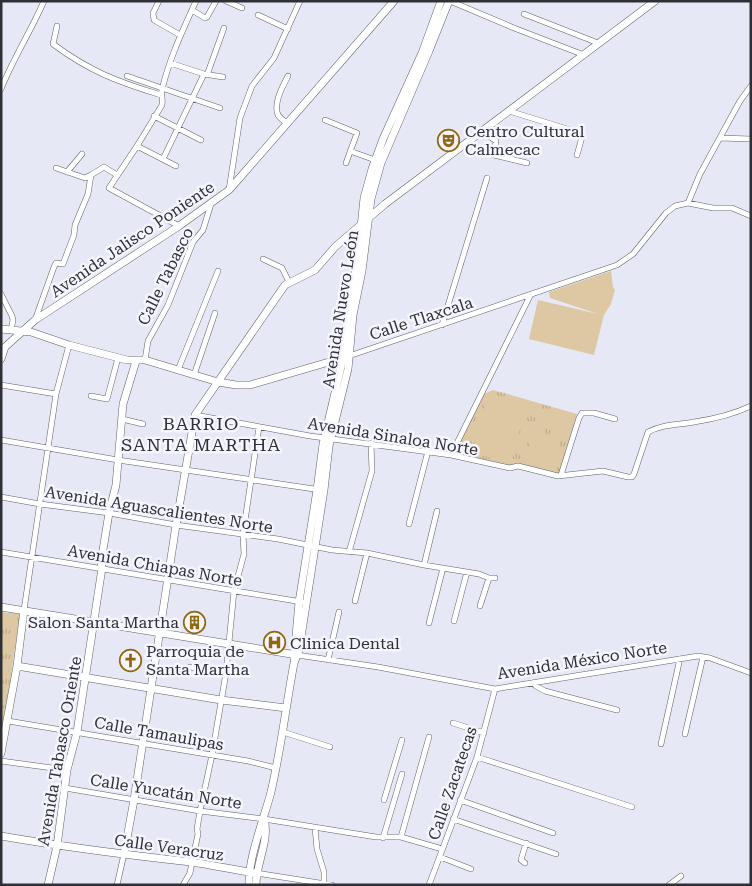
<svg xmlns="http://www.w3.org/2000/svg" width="752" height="886" viewBox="0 0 752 886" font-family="'Roboto Serif',serif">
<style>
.grass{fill:url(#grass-tufts)}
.pitch{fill:#ddc8a3}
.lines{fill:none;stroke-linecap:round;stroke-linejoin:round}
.street-casing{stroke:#5e606c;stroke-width:6}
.secondary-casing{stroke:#5e606c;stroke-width:8}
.street{stroke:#fff;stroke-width:5}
.secondary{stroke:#fff;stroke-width:7}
.labels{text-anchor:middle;stroke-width:5;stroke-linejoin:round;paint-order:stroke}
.poi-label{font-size:16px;fill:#2f3035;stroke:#f4f5fe;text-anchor:start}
.street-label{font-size:16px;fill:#2f3035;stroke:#f4f5fe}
.neighbourhood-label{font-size:18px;letter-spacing:1px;fill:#2f3035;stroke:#f4f5fe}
</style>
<defs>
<pattern id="grass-tufts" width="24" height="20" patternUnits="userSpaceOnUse" patternTransform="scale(1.25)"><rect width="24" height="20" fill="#ddc8a3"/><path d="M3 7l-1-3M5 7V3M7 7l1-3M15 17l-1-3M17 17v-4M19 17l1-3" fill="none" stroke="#beac8d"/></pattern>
</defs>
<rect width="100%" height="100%" fill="#e6e8f6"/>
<path class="grass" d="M493 390 577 414 559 474 509 467 454 453 484 394Z
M1 612 20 614 3 730H1Z"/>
<path class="pitch" d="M611 271 613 287 615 290 611 304 604 315 594 355 529 339 538 300 598 314 550 298 549 292Z
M487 396 526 406 511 463 472 453Z
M543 410 575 418 572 428 541 422Z
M530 427 545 430V434L561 438 555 465 537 461 538 458 527 455 530 442 527 441Z"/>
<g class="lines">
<defs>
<path id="street" d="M159 1 153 13 154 20 180 35
M226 1 242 8
M450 1 514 28 584 55
M192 10 205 18 207 17 216 1
M524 14 598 43
M258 15 288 29
M57 26 53 44C89 71 118 82 161 95
M170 63 204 74 223 77
M207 75 224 28
M127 76 220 108
M1 89C13 59 31 31 44 1
M509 111 580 133 582 137 577 155
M154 116 201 140
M325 120 357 133 346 163
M287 123C284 121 280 118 278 115 273 103 283 86 288 76
M482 131 496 141 494 155 527 163
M720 138 751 139
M137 146 176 166
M350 151 375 160
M163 159 204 74
M56 168 85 178 91 175
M67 172 82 154
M229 190 240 118 252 86 274 58 300 1
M688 203 700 174 740 101 751 86
M179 226 109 188 137 146 162 105C163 99 161 95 162 90 169 59 183 30 196 1
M263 259 282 268 289 282
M1 294 12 316 13 320 11 330
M35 320 54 267 56 263 63 264 74 235 75 225 88 194 91 175 104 167 117 175
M442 325 487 178
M349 356 617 265 633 254 666 213 675 206 688 203 713 208H732L751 216
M145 360 148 341 168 305 193 242 203 230 211 204
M178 370 218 271
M194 375 215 313
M1 385 56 394
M91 396 107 399 118 358
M195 415 310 436 451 455 510 468 518 466 558 476 603 471 628 477H632L634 474 648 432C663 424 678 425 694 422 714 419 732 415 751 406
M122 419 143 424
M1 440 118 460 321 490
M451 455 530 296
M561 475 579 418 582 413H594L615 419
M1 497 40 504 109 513 176 525 278 539 332 550 367 553 424 565 479 574 489 578H495
M409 524 428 451
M1 552 302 602
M349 552 372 471 371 443
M424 565 437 511
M355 601 367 553
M480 606 489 578
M24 610 56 394 69 345
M454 621 467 572
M429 623 443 568
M297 655 378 667 495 689 698 656 710 658 751 673
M328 660 339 612
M190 667 226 673
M534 683 536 686 545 691 617 710
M8 721 248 761 276 768
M453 723 484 733
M283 732 330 747
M685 734 703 657
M661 744 679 663V659
M477 757 632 807
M1 761 67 770
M65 788 200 811 264 819 376 837H401L442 849
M384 800 402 740
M460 800 553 833
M453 819 556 854
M315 828 317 849 324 872V883
M401 837 429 737
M383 838 402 774
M440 857 471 869
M525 863 521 860 526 843
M256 873 332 885
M117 885 124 854
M183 885 190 873 192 862 198 834 197 829 200 811 212 755 226 673 234 591 244 554 243 534 259 427
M429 885 477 757 495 689
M669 885 681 876"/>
<path id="secondary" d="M1 329 31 332 69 345 127 360H145L218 382 236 385H250L346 357
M1 359 5 347 35 320 179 226 229 190 394 1
M1 607 297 655
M294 658 299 602 317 490 323 444 341 367 346 324 358 256 364 198 372 169 383 139 422 53 441 1
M17 666 221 700 286 708
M1 753 17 666 24 610
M1 836C64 847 128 855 191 862 213 865 234 870 256 873
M124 854 134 800 176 525 195 415 285 285 315 270 335 247 385 204 655 1
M48 885 57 846 67 770 77 732 102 568 101 562 109 513 116 485 123 404 136 361
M249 885C248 858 264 819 271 792 281 749 286 706 294 663L299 650 324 490 329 446 348 369 353 315 362 271 371 199 381 163 429 51 449 1
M256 885C256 863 270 840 264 819"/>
</defs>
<use href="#street" class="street-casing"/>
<use href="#secondary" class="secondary-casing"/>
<use href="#street" class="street"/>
<use href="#secondary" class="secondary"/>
</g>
<defs>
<symbol id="theatre-ring" viewBox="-11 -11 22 22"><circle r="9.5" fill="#f4f5fe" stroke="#916810" stroke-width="1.5"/><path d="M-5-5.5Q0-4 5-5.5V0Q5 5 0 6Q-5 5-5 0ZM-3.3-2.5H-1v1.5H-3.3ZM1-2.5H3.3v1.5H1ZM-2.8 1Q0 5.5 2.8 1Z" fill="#916810"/></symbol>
<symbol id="building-ring" viewBox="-11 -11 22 22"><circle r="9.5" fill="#f4f5fe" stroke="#916810" stroke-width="1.5"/><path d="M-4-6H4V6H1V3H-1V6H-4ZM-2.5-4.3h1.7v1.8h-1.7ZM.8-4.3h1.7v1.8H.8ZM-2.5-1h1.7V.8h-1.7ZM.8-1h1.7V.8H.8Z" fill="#916810"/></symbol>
<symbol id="hospital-ring" viewBox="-11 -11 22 22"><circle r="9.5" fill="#f4f5fe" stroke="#916810" stroke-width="1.5"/><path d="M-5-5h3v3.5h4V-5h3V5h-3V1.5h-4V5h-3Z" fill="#916810"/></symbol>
<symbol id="church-ring" viewBox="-11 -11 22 22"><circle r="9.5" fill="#f4f5fe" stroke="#916810" stroke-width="1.5"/><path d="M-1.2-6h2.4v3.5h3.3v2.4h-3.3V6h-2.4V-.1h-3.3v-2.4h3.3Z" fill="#916810"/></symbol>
</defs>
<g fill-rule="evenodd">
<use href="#theatre-ring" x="436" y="128" width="25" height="25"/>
<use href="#building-ring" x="182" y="610" width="25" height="25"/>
<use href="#hospital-ring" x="262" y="630" width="25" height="25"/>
<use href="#church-ring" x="118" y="648" width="25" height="25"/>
</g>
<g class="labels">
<g class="poi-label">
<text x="465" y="137">Centro Cultural<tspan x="465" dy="18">Calmecac</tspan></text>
<text x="179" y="628" text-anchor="end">Salon Santa Martha</text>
<text x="290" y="649">Clinica Dental</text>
<text x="146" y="657">Parroquia de<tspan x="146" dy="18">Santa Martha</tspan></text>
</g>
<g class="street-label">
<text transform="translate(132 239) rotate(-34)" y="6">Avenida Jalisco Poniente</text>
<text transform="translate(165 276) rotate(-64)" y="6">Calle Tabasco</text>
<text transform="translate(340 309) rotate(-81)" y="6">Avenida Nuevo León</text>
<text transform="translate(421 318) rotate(-18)" y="6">Calle Tlaxcala</text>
<text transform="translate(393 436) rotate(9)" y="6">Avenida Sinaloa Norte</text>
<text transform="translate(159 509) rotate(9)" y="6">Avenida Aguascalientes Norte</text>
<text transform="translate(155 565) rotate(10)" y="6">Avenida Chiapas Norte</text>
<text transform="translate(582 660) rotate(-9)" y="6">Avenida México Norte</text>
<text transform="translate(159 733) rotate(10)" y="6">Calle Tamaulipas</text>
<text transform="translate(59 751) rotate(-80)" y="6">Avenida Tabasco Oriente</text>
<text transform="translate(452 783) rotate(-71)" y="6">Calle Zacatecas</text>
<text transform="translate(166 791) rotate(9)" y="6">Calle Yucatán Norte</text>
<text transform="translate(169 847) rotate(8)" y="6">Calle Veracruz</text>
</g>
<g class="neighbourhood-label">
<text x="201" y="430">BARRIO<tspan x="201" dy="21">SANTA MARTHA</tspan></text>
</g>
</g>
<rect width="752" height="886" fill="none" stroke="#2f3035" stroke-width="5"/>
</svg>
